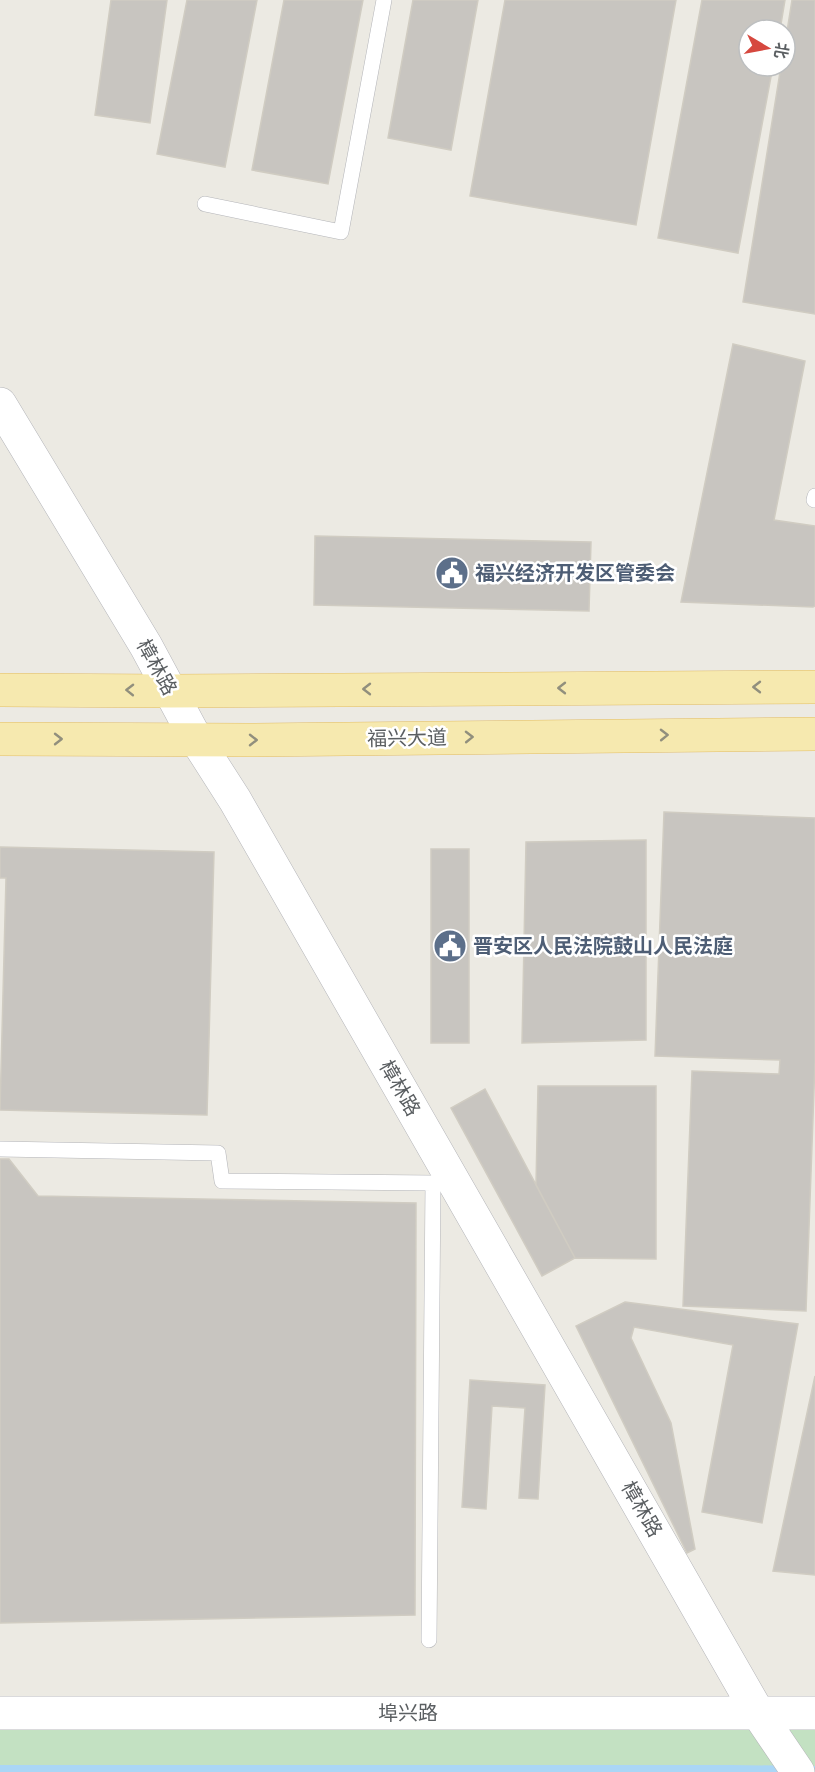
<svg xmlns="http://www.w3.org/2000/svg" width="815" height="1772" viewBox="0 0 815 1772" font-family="Montserrat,'Noto Sans SC',sans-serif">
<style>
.green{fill:#c3e1c2}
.water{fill:#aad6f6}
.building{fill:#c8c5c0;stroke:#d0ccc2;stroke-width:1.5}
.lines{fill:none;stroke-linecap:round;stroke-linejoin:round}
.service-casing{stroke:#b4b5b9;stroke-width:16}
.tertiary-casing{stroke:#b4b5b9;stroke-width:34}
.primary-casing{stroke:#e2bd67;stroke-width:34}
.service{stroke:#fff;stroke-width:15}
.tertiary{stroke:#fff;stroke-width:33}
.primary{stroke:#f6e9af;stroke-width:33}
.oneway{stroke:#918f7d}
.labels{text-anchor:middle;stroke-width:5;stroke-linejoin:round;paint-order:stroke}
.service-label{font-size:20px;font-weight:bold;fill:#4e5e75;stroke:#fff;text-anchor:start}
.street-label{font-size:20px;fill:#5b5f62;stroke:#fff}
</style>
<rect width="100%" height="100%" fill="#eceae3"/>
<path class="green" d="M0 1719 815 1721V1766L0 1765Z"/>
<path class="water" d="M0 1765H731L815 1766V1772H0Z"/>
<path class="building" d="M111 0H167L150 123 95 115Z
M187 0H257L225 167 157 154Z
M284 0H363L328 184 252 170Z
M413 0H478L451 150 388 138Z
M505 0H676L636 225 470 196Z
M702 0H785L780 30H749V66H773L738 253 658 238Z
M792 0H815V314L743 302 781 66H785V44Z
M733 344 805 361 774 520 815 526V606L813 607 681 602Z
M315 536 591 542 589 611 314 605Z
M664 812 815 818V1062L806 1311 683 1306 692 1071 779 1074 780 1060 655 1056Z
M646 840V1040L522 1043 526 842Z
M0 847 214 852 207 1115 0 1110 6 878H0Z
M431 849H469V1043H431Z
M538 1086H656V1259L575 1258 536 1185Z
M485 1089 575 1258 542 1276 451 1108Z
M0 1159H9L38 1196 416 1203 415 1615 0 1623Z
M625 1302 798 1324 762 1523 702 1512 733 1345 634 1327 631 1338 671 1423 695 1549 687 1553 576 1326Z
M815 1376V1575L773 1571Z
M470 1380 545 1385 538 1499 519 1498 525 1408 492 1406 486 1509 462 1507Z"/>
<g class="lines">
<defs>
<path id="service" d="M205 204 341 232 384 0
M814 500 815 496
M0 1149 218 1153 222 1181 433 1183 429 1640"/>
<path id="tertiary" d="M0 404 146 646 196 739 235 800 758 1713 798 1772
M0 1713H815"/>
<path id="primary" d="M0 690 171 691 815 687
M0 739 248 740 815 734"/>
</defs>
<use href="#service" class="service-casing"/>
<use href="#tertiary" class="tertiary-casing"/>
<use href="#primary" class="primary-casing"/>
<use href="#service" class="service"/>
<use href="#tertiary" class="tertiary"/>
<use href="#primary" class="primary"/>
</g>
<defs><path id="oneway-chevron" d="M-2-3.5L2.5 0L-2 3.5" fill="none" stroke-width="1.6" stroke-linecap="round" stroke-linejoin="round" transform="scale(1.5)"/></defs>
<g class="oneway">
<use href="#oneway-chevron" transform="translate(757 687) rotate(180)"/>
<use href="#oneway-chevron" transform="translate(562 688) rotate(180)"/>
<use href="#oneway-chevron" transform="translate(367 689) rotate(180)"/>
<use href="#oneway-chevron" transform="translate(130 690) rotate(-179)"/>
<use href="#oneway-chevron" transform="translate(664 735) rotate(-1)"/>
<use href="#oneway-chevron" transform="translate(469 737) rotate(-1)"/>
<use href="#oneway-chevron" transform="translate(58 739)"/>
<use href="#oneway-chevron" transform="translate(253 740)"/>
</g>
<defs>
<symbol id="civic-disc" viewBox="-11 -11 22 22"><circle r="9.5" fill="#5c6f8a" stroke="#fff"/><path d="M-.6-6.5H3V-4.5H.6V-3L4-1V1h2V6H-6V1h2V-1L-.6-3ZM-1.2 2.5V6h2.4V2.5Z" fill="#fff"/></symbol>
</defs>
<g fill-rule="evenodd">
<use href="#civic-disc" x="433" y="554" width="38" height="38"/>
<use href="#civic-disc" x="431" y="927" width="38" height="38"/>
</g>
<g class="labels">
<g class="service-label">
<text x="475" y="580">福兴经济开发区管委会</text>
<text x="473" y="953">晋安区人民法院鼓山人民法庭</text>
</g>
<g class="street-label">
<text transform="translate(157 667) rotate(61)" y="7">樟林路</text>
<text transform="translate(407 738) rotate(-1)" y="7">福兴大道</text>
<text transform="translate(400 1088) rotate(60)" y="7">樟林路</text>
<text transform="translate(642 1509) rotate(60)" y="7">樟林路</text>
<text x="408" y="1720">埠兴路</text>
</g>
</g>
<g transform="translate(767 48) rotate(100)"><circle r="28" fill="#ffffff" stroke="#bdbfc0" stroke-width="1.5"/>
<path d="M0-4.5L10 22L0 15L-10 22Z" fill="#d6483f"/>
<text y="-9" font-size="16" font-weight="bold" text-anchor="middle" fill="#5b5f62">北</text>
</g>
</svg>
